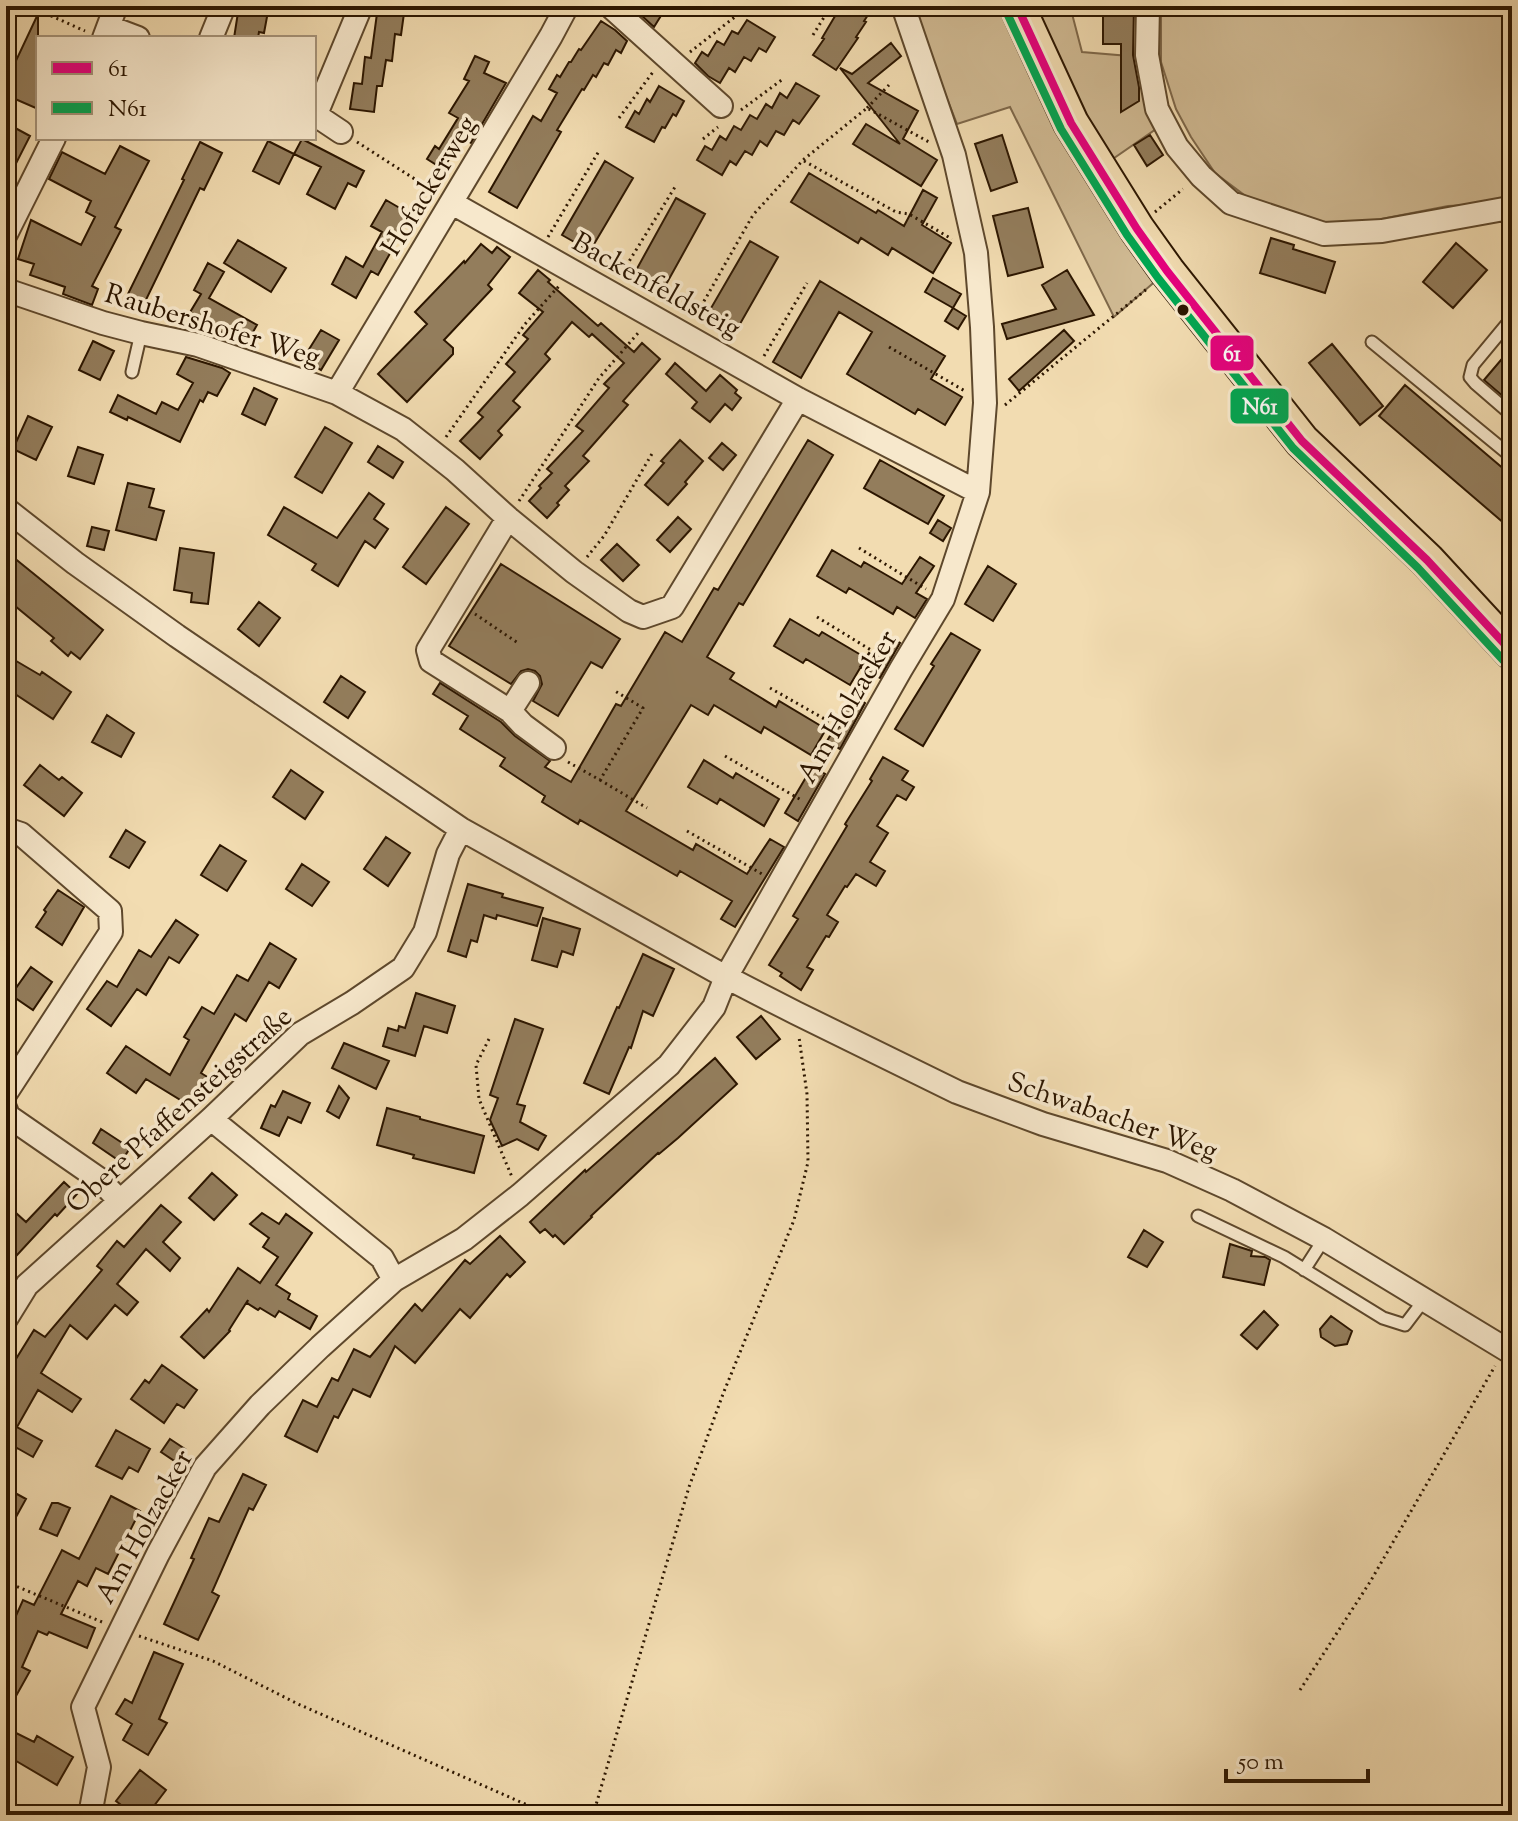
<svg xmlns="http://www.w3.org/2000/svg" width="1518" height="1821" viewBox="0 0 1518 1821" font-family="'Sorts Mill Goudy',serif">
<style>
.green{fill:#d0ba93;stroke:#7e684a;stroke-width:2}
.building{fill:#937d5c;stroke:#2c1600;stroke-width:2}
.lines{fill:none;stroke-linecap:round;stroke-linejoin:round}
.service-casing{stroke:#5e482c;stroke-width:15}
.minor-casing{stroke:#5e482c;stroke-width:26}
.primary-casing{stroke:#2c1600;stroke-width:38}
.path{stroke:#2c1600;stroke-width:3;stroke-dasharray:2 4;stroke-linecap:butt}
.service{stroke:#f7e8cc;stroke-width:11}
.minor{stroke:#f7e8cc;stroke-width:22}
.primary{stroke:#f2dcb1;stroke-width:34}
.bus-1-casing{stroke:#f7e8cc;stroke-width:14}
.bus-2-casing{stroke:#f7e8cc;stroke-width:14}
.bus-1{stroke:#e5007d;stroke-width:8}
.bus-2{stroke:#00a651;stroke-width:8}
.bus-dot{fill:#2c1600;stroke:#f7e8cc;stroke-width:3}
.labels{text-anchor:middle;stroke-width:7;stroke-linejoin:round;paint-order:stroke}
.street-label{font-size:28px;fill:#2c1600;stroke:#f7e8cc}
.line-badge{stroke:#f7e8cc;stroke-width:3}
.badge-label{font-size:22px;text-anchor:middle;font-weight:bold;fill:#fff}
</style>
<rect width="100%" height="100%" fill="#f2dcb1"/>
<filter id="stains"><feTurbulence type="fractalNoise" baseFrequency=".0025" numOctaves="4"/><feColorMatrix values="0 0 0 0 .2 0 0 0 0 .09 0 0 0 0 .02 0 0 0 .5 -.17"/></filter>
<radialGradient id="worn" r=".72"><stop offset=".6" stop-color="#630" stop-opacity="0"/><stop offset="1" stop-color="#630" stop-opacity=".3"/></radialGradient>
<path class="green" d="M911 6H1070L1082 52 1141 57 1156 129 1094 172 1166 272 1114 317 1010 107 957 124Z
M1163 6H1512V206L1504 203 1448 206 1371 221 1321 225 1255 203 1215 173 1191 137 1176 109 1161 62V16Z"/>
<path class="building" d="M239 6H269L264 33 259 32 258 38H234Z
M378 6H405L401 35 395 34 392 61 386 60 382 86H377L374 112 350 109 354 83 362 84 365 57 371 58Z
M631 6H667L654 27Z
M841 6H874L864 21 866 22 856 37 858 38 836 70 813 55 824 39 822 38Z
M1103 6H1134L1133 55 1139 87V101L1121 112V44H1103Z
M38 14V109L6 95V61L14 65Z
M747 20 775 37 766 52 759 48 751 61 744 57 735 72 729 68 720 83 708 76 695 63 702 52 708 56 717 41 724 45 732 31 738 34Z
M601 21 615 30 627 41 621 53 616 50 608 65 604 63 596 77 593 75 584 90 582 89 557 130 561 132 517 208 489 192 533 116 541 121 557 93 549 89 557 75 560 77 569 62H571L579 49 581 50Z
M891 43 901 56 868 83 918 111 903 139 937 160 921 186 853 144 866 124 900 144 840 68 852 74Z
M475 56 489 62 484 73 506 83 471 143 462 138 443 169 427 159 435 146 439 149 458 118 449 113 469 81 464 79Z
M796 83 819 96 799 124 793 120 784 135 776 131 767 146 760 141 752 155 745 151 736 165 730 161 722 175 697 160 705 146 712 150 720 136 726 140 734 126 741 130 750 115 757 119 766 104 772 108 780 93 787 98Z
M659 86 684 101 676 116 673 114 665 128 662 127 654 142 626 127 635 111 639 114 647 99 650 102Z
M6 123 30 136 6 183Z
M1002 135 1017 182 991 191 975 144Z
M1150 135 1163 155 1147 166 1134 145Z
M302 139 364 171 356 187 348 183 335 209 307 194 321 167 294 154Z
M268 141 294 154 279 184 253 171Z
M200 142 222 153 204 190 200 188 143 306 126 298 184 180 182 179Z
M120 146 149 161 115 227 121 230 92 286 98 289 92 305 63 294 65 287 30 275 34 264 18 259 31 220 81 245 95 217 86 212 91 201 49 179 62 152 105 174Z
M605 161 633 178 590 251 562 235Z
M809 173 876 213 878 210 904 226 923 190 937 198 922 225 951 243 933 273 892 248 888 255 861 238 858 243 791 202Z
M676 198 705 214 663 290 634 274Z
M386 200 410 214 391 247 393 248 378 275 371 271 356 298 332 284 346 257 363 267 382 232 371 226Z
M1028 208 1043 267 1008 276 993 216Z
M1271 238 1294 245 1293 249 1335 262 1325 293 1260 273Z
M238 240 286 268 271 292 224 263Z
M750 241 778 257 736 331 707 315Z
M1456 243 1487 270 1453 308 1423 282Z
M481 244 492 253 497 247 510 257 488 285 492 289 444 340 453 348V354L407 402 378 374 427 324 415 312 464 261 465 263Z
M208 263 224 272 209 298 257 325 245 346 189 314 201 294 194 290Z
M538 270 550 280 548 282 598 326 601 323 634 352 642 343 660 359 623 401 628 405 583 456 589 461 565 486 569 490 557 503 559 505 547 518 529 501 541 488 539 486 552 473 547 469 583 431 576 426 609 388 604 384 624 363 592 334 589 337 572 322 545 354 550 359 513 401 520 407 498 431 502 435 480 459 460 441 483 417 478 413 515 372 506 364 528 339 523 335 543 312 519 293Z
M1067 270 1094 315 1007 339 1002 324 1056 309 1042 285Z
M933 278 961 294 953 308 925 292Z
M820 281 945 356 931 379 962 397 945 425 918 409 915 414 847 374 872 332 839 312 801 378 773 362Z
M953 308 966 316 958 329 945 321Z
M321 330 339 340 321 370 303 359Z
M1064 330 1074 341 1019 391 1009 379Z
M93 341 114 351 100 380 79 370Z
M1332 344 1383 406 1360 425 1309 363Z
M1512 347V404L1484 380Z
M186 357 222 368 230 373 217 396 208 392 203 402 200 400 180 442 128 417 127 420 110 412 118 395 156 414 162 402 178 410 193 383 177 374Z
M675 363 706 391 720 375 737 390 735 393 741 398 732 410 725 404 710 422 692 408 697 402 666 374Z
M1405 385 1512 476V530L1379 416Z
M254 388 277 399 265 425 242 414Z
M28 416 52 427 36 460 13 449Z
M325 427 352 443 322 493 295 477Z
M680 440 703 461 685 482 687 484 668 505 645 485 664 463 661 461Z
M808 440 833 455 743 605 739 603 707 657 734 673 730 679 776 707 779 701 826 729 811 755 764 727 761 733 714 705 708 715 691 705 626 811 693 850 696 844 747 874 770 839 784 847 735 927 721 919 732 901 680 871 677 876 580 820 578 824 542 802 545 796 500 766 505 758 460 729 468 716 433 694 440 683 501 722 515 736 550 761 545 767 571 782 616 704 621 706 665 632 682 642 714 588 718 590Z
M722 443 736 455 723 470 709 458Z
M378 446 403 462 393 478 368 462Z
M78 447 103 455 94 484 68 476Z
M880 460 944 496 928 524 864 488Z
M128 483 154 489 149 507 164 511 156 540 116 530Z
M369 493 384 504 374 519 388 529 375 548 365 541 338 586 312 570 316 564 268 535 284 507 337 538Z
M446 507 469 524 426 584 403 567Z
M678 517 691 529 670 552 657 540Z
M938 520 951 528 943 541 930 533Z
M92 527 109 531 104 550 87 546Z
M617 544 639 565 623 581 601 560Z
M180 548 214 553 208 604 191 602 192 593 174 590Z
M832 550 861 567 864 562 902 584 920 557 934 566 916 593 927 599 915 618 897 607 893 614 849 588 846 593 817 576Z
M13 557 103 630 80 659 71 652 68 656 51 641 54 638 15 606 6 618V566Z
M501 564 620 639 602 668 591 662 558 716 533 701 542 684 540 676 535 671 528 669 521 671 511 684 449 646Z
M988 566 1016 584 993 621 965 604Z
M259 602 280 618 259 646 238 629Z
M790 619 819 636 822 632 866 658 850 685 806 659 803 663 774 646Z
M951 633 980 650 923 746 895 729 934 666 931 664Z
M889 637 900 643 880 678 860 667 869 653 876 658Z
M6 655 40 675 42 672 71 692 53 719 6 688Z
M341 676 365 692 348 718 324 702Z
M854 696 865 703 840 749 827 741Z
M107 715 134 733 121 757 92 742Z
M883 757 908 771 902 780 914 787 906 800 897 795 877 826 888 833 870 862 885 871 876 886 856 874 847 887 845 886 827 915 838 922 829 937 826 936 807 967 813 970 801 990 780 976 782 973 769 965 798 919 793 916 847 826 845 824 872 781 870 779Z
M704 760 733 778 736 773 779 799 764 826 720 799 717 804 688 787Z
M40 765 59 780 62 777 82 793 64 816 24 785Z
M812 767 825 774 798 821 785 813Z
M291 770 323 792 305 819 273 797Z
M126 830 145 842 129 868 110 857Z
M386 837 410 853 388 886 364 869Z
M220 845 246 861 227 891 201 875Z
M302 864 329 882 312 906 286 889Z
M468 884 503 894 502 897 543 908 537 926 497 915 496 919 484 915 477 942 471 940 466 957 448 951Z
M58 890 84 907 62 945 36 927 46 912 44 910Z
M543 918 580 929 573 955 562 951 557 967 532 960Z
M176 920 198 935 179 963 169 957 146 995 137 989 111 1026 87 1009 107 981 117 987 139 950 151 957Z
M270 943 296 959 279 988 269 982 246 1021 235 1014 201 1073 209 1078 192 1107 146 1079 136 1093 107 1073 126 1046 170 1075 189 1040 184 1037 202 1007 214 1014 237 975 248 981Z
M643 954 674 969 653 1016 643 1011 631 1048 629 1047 609 1094 584 1083 617 1007 619 1008Z
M31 967 52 982 33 1010 11 995Z
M416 993 455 1006 447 1033 424 1026 415 1056 383 1046 388 1028 398 1031 399 1026 405 1028Z
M761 1016 780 1039 756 1059 737 1037Z
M515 1019 543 1029 517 1104 525 1106 520 1122 546 1136 538 1150 517 1139 502 1146 490 1120 498 1098 490 1095Z
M344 1043 389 1061 376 1089 332 1068Z
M715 1058 737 1084 678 1138 659 1154 658 1153 591 1216 592 1217 564 1244 555 1235 553 1237 545 1229 540 1233 530 1222 585 1170 586 1172Z
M339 1086 349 1098 339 1118 327 1111Z
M283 1091 310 1103 301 1123 288 1117 279 1136 261 1128 271 1105 275 1107Z
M387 1108 420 1117V1119L484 1136 474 1173 413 1158 414 1155 377 1145Z
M101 1129 130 1148 121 1162 93 1143Z
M212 1173 237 1195 214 1220 189 1198Z
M64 1182 77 1194 57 1216 55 1214 6 1267V1224L16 1213 26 1222Z
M161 1205 181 1222 163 1242 180 1258 170 1271 146 1249 117 1284 138 1302 127 1315 115 1305 87 1339 70 1325 41 1373 81 1399 72 1412 38 1390 17 1427 42 1441 33 1457 17 1448 6 1466V1375L34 1330 45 1337 102 1270 97 1266 117 1241 124 1247Z
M262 1213 279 1224 286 1214 312 1233 276 1285 290 1294 288 1299 317 1316 310 1329 279 1311 275 1317 260 1308 258 1310 247 1303 248 1300 229 1330 230 1331 204 1358 181 1337 207 1309 209 1312 238 1268 260 1283 278 1257 263 1247 269 1238 250 1224Z
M1144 1230 1163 1242 1147 1267 1128 1257Z
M500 1236 525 1262 510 1277 507 1274 470 1318 460 1309 415 1363 395 1346 370 1397 353 1389 338 1418 334 1416 317 1452 285 1436 303 1400 317 1407 332 1378 338 1381 354 1349 370 1357 415 1304 422 1311 465 1260 470 1264Z
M1230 1244 1252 1251 1251 1256 1265 1257 1270 1260 1264 1285 1223 1277Z
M1264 1311 1278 1325 1257 1349 1241 1335Z
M1331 1316 1352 1331 1347 1344 1335 1346 1321 1337 1320 1329Z
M162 1365 197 1390 184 1408 177 1404 164 1423 131 1399 145 1380 149 1383Z
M116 1430 150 1449 138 1472 129 1467 122 1479 96 1466Z
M170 1439 185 1449 176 1462 161 1452Z
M243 1474 266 1485 253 1510 249 1508 212 1592 219 1596 198 1640 164 1624 194 1559 191 1558 209 1518 219 1522Z
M6 1488 26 1499 6 1535Z
M111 1496 140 1511 108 1574 96 1568 87 1586 78 1581 61 1614 95 1628 87 1648 49 1632 47 1635 38 1631 22 1667 30 1671 6 1714V1638L23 1600 34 1605 62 1550 79 1559Z
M52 1503H58L70 1508 57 1536 40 1529Z
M154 1652 183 1664 159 1719 167 1723 148 1755 123 1740 132 1724 116 1714 125 1699 132 1703Z
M6 1728 34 1742 37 1736 73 1757 57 1785 6 1755Z
M140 1770 166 1790 147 1815H134L116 1801Z"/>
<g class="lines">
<defs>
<path id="service" d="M1512 318 1473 365 1470 377 1475 383 1512 415
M1372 342 1512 457
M132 372 141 333
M1198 1216 1284 1257 1383 1318 1405 1325 1424 1300
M1304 1270 1324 1239"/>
<path id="minor" d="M610 6 721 106
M1148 6 1147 55 1157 109 1177 147 1201 176 1231 203 1324 234 1382 231 1504 209 1512 212
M109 27 138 38
M104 38 116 6
M211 38 224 6
M314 114 341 132
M316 114 361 6
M452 203 798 399 978 492
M6 234 54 138
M6 290 103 323 141 333 198 345 337 393 403 429 455 470 508 518 574 572 629 611 643 617 672 607 798 399
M337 393 551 36 567 6
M6 509 75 563 177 636 461 829 726 977 796 1013 957 1092 1043 1124 1167 1161 1232 1190 1324 1239 1512 1353
M508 518 428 650 431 661 510 711 523 725 554 748
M510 711 528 683
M6 829 21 834 110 911 111 932 6 1093
M6 1110 8 1116 99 1179 120 1201
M211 1119 382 1258 394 1280
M6 1319 27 1285 211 1119 300 1034 352 1003 403 968 425 932 448 854 461 829
M90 1815 99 1767 83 1707 158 1554 205 1467 260 1405 320 1347 394 1280 464 1239 520 1195 669 1065 714 1007 726 977 901 669 943 599 978 492 985 403 982 327 976 253 954 155 903 6"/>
<path id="primary" d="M1017 6 1071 123 1137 229 1167 271 1302 441 1427 560 1512 652"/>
</defs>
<use href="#service" class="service-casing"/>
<use href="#minor" class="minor-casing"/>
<use href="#primary" class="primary-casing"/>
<path class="path" d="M29 6 85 31
M813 35 831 6
M690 52 745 9
M867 108 889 85
M741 110 783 79
M619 118 653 72
M703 139 718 127
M357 142 435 192
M804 161 896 212 909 214 952 239
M1155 212 1183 189
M548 237 599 151
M620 276 675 187
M695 317 753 215 803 160 867 108 929 142
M889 347 965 391
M764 356 807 283
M1005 405 1148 288
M446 437 525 324 559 286
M519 501 599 378 639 332
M859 548 926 589
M587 557 604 536 653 452
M475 614 518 643
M817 617 884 658
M770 688 844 730
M725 756 803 801
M568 762 600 780 643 708 615 691
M600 780 647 808
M687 831 762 874
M489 1039 476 1065 479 1099 512 1177
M6 1582 102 1622
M139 1636 213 1661 298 1704 550 1815
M1300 1690 1370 1582 1495 1366
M593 1815 689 1487 723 1394 794 1220 808 1162 807 1094 799 1037"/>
<use href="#service" class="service"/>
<use href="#minor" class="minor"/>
<use href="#primary" class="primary"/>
<defs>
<path id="bus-1" d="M1017 6 1071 123 1137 229 1167 271 1302 441 1427 560 1512 652"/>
<path id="bus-2" d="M1006 11 1061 129 1127 235 1158 278 1293 448 1418 568 1503 660"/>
</defs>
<use href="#bus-1" class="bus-1-casing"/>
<use href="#bus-2" class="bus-2-casing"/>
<use href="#bus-1" class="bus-1"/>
<use href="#bus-2" class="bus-2"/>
</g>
<circle class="bus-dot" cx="1183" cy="310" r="7"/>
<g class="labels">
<g class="street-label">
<text transform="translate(428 185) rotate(-59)" y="10">Hofackerweg</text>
<text transform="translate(657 284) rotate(29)" y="10">Backenfeldsteig</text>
<text transform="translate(213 324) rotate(17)" y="10">Raubershofer Weg</text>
<text transform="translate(846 706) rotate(-60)" y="10">Am Holzacker</text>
<text transform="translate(178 1109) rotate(-42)" y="10">Obere Pfaffensteigstraße</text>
<text transform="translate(1113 1115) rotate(19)" y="10">Schwabacher Weg</text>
<text transform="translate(143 1526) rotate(-61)" y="10">Am Holzacker</text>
</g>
</g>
<g class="line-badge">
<rect x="1209" y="334" width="46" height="38" rx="8" fill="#e5007d"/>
<rect x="1229" y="387" width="61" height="38" rx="8" fill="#00a651"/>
</g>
<g class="badge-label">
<text x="1232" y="361">61</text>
<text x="1260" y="414">N61</text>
</g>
<rect width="1518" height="1821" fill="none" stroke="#f2dcb1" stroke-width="32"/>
<rect x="8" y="8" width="1502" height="1805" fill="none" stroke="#2c1600" stroke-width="4"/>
<rect x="16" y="16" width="1486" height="1789" fill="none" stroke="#2c1600" stroke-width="2"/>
<rect x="36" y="36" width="280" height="104" fill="#f7e8cc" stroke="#a6947a" stroke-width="2"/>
<rect x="52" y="62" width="40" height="12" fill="#e5007d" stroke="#a6947a" stroke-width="2"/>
<text x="108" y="76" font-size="24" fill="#2c1600">61</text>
<rect x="52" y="102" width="40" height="12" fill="#00a651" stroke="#a6947a" stroke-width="2"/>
<text x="108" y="116" font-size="24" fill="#2c1600">N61</text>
<path d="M1226 1769v12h142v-12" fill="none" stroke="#2c1600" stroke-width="4"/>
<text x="1238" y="1769" font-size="24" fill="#2c1600" stroke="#f7e8cc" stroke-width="6" paint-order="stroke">50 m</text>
<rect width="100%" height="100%" filter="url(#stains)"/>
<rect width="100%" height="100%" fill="url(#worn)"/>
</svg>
